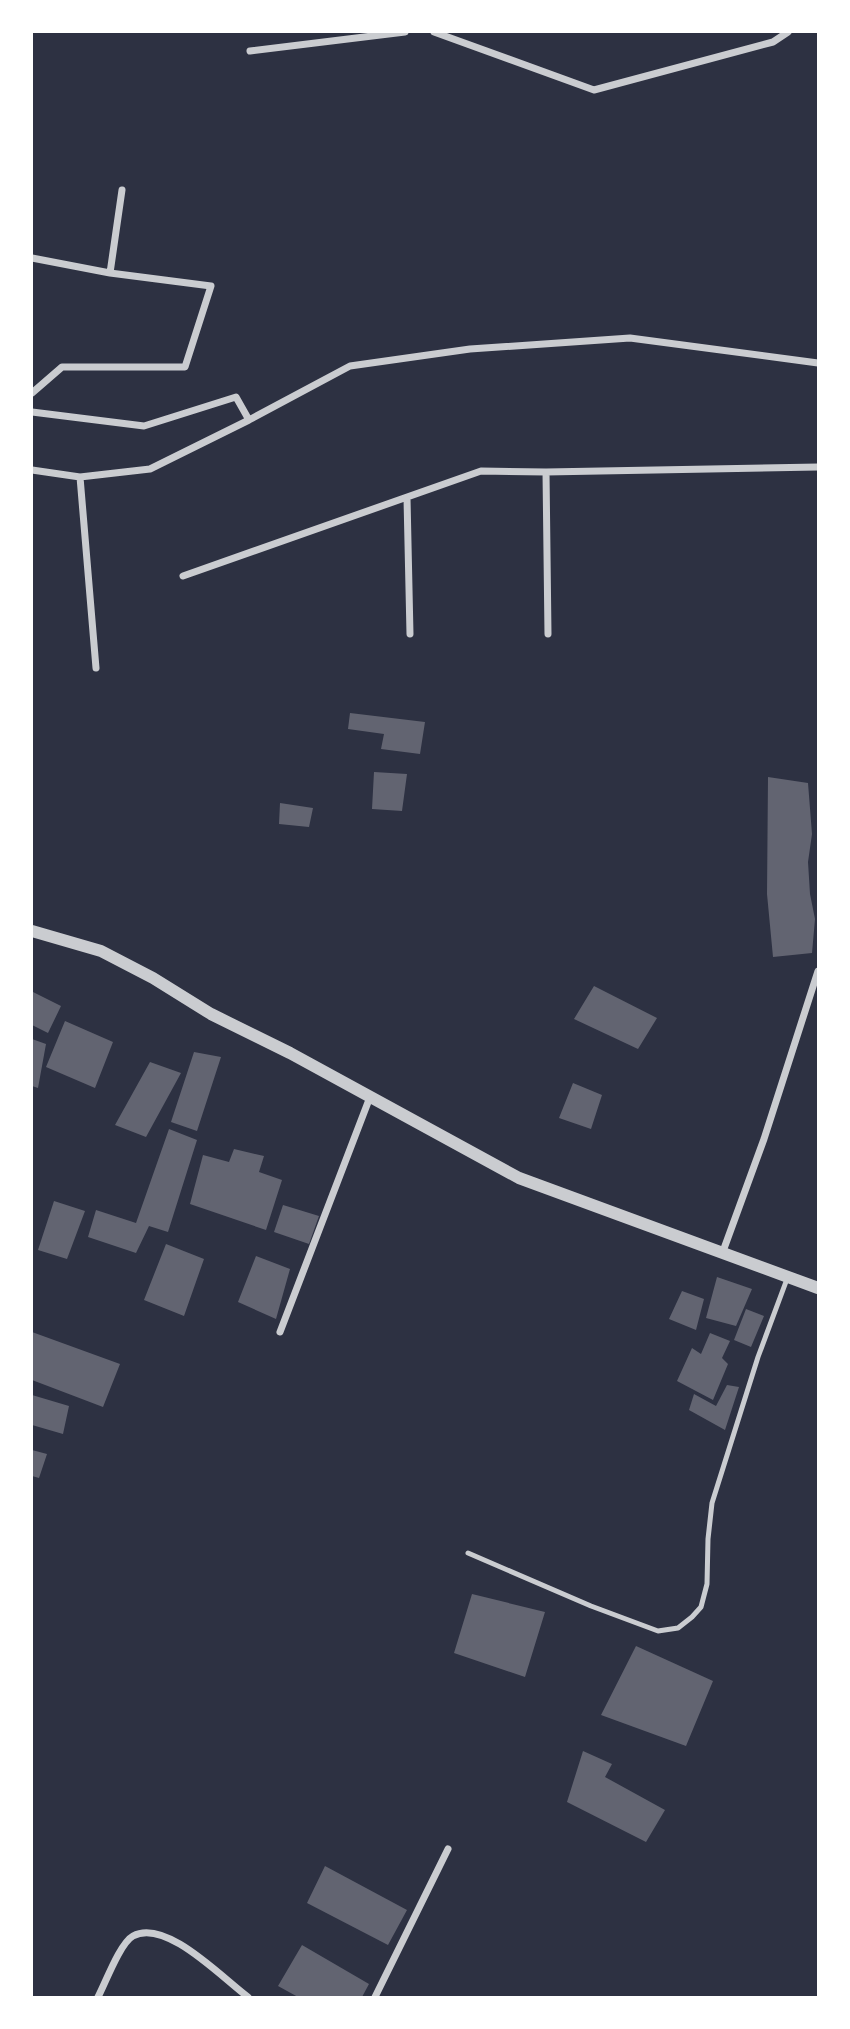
<svg xmlns="http://www.w3.org/2000/svg" width="850" height="2029" viewBox="0 0 850 2029" font-family="Montserrat,sans-serif">
<style>
.building{fill:#626471}
.lines{fill:none;stroke-linecap:round;stroke-linejoin:round}
.service{stroke:#caccd0;stroke-width:5}
.minor{stroke:#caccd0;stroke-width:7}
.tertiary{stroke:#caccd0;stroke-width:12}
</style>
<rect width="100%" height="100%" fill="#2d3142"/>
<path class="building" d="M350 713 425 722 420 754 381 749 384 734 348 729Z
M374 772 407 774 402 811 372 809Z
M768 777 808 783 812 834 808 862 810 894 815 919 812 953 773 957 767 894Z
M280 803 313 808 309 827 279 824Z
M594 986 657 1018 638 1049 574 1019Z
M33 992 61 1006 48 1033 32 1025Z
M65 1021 113 1042 95 1088 46 1067Z
M32 1039 46 1044 38 1088 32 1086Z
M194 1052 221 1057 197 1131 171 1122Z
M150 1062 181 1073 146 1137 115 1125Z
M573 1083 602 1095 591 1129 559 1118Z
M169 1129 197 1140 168 1232 149 1226 136 1253 88 1237 96 1210 136 1223Z
M234 1149 264 1156 259 1172 282 1180 266 1230 190 1204 203 1155 229 1162Z
M54 1201 85 1211 67 1259 38 1250Z
M283 1205 319 1216 309 1244 274 1232Z
M166 1244 204 1259 184 1316 144 1300Z
M256 1256 290 1269 276 1319 238 1302Z
M717 1277 752 1289 736 1326 706 1318Z
M682 1291 704 1299 696 1330 669 1319Z
M746 1309 764 1316 751 1347 734 1340Z
M32 1332 120 1364 103 1407 32 1380Z
M710 1333 730 1341 722 1358 728 1364 713 1400 677 1381 692 1348 701 1354Z
M727 1385 739 1387 725 1430 689 1410 694 1394 716 1406Z
M32 1395 69 1406 63 1434 32 1425Z
M32 1450 47 1454 39 1478 32 1476Z
M472 1594 545 1612 525 1677 454 1653Z
M636 1646 713 1681 686 1746 601 1715Z
M583 1751 612 1764 605 1777 665 1810 646 1842 567 1802Z
M325 1866 407 1910 388 1945 307 1903Z
M302 1945 369 1984 362 1997H298L278 1986Z"/>
<g class="lines">
<path class="service" d="M468 1553 591 1606 658 1631 678 1628 692 1617 701 1607 707 1584 708 1539 712 1503 758 1357 787 1279"/>
<path class="minor" d="M434 32 594 90 773 42 788 32
M250 51 405 32
M32 258 110 273 211 286 185 367H62L32 393
M110 273 122 190
M32 412 144 426 236 397 249 420
M32 470 80 477
M546 472 548 634
M407 498 410 634
M183 576 481 471 546 472 818 467
M96 668 80 477 150 469 249 420 350 366 470 349 630 338 818 363
M722 1254 764 1139 818 971
M280 1332 370 1097
M98 1997C105 1984 120 1943 133 1936 166 1918 223 1979 248 1997
M375 1997 448 1849"/>
<path class="tertiary" d="M32 931 101 951 153 978 211 1014 290 1053 519 1178 818 1288"/>
</g>
<rect width="850" height="2029" fill="none" stroke="#ffffff" stroke-width="66"/>
</svg>
